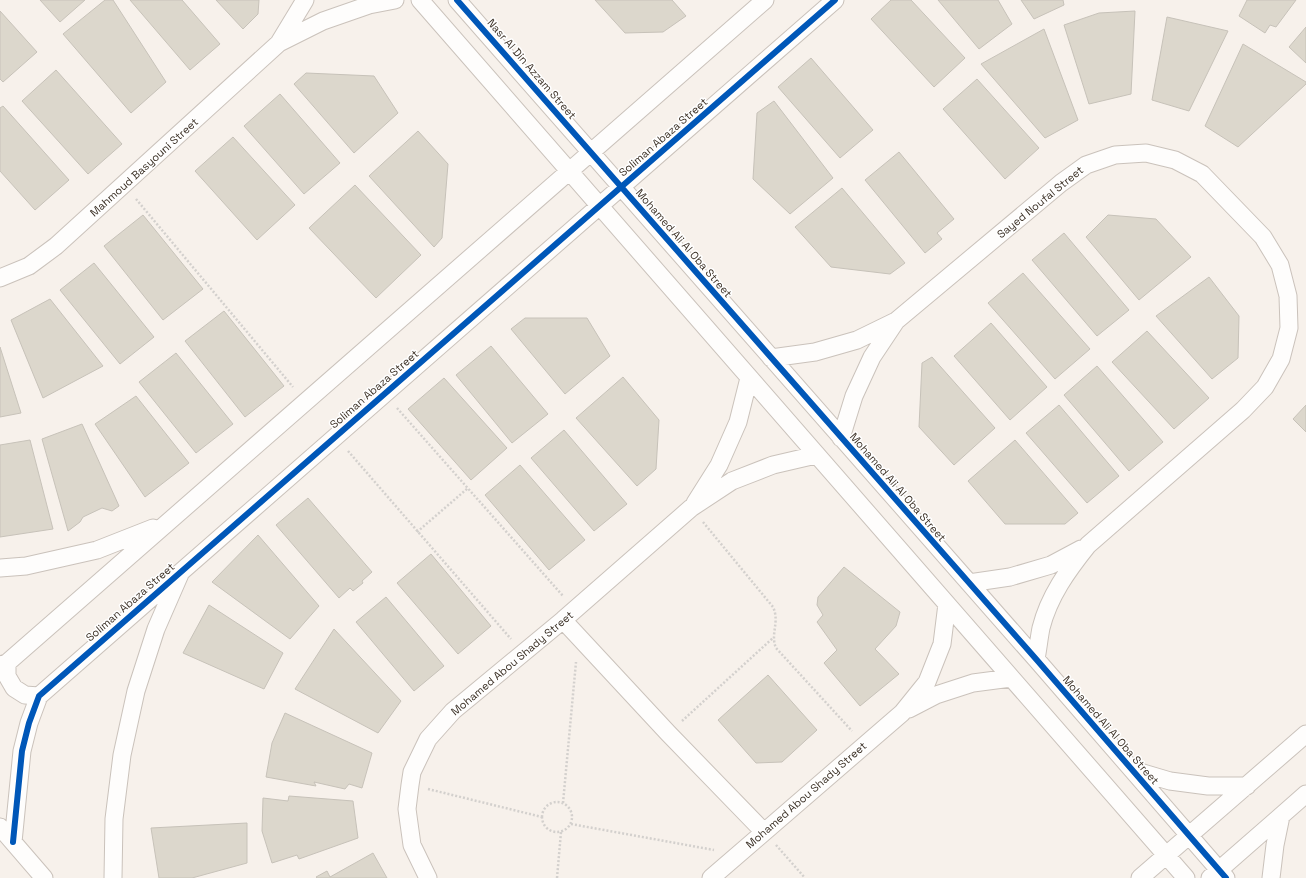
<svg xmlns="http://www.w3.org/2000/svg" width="1306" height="878" viewBox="0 0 1306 878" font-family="'Space Grotesk',sans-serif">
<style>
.building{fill:#dcd7cc;stroke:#c7c2b9}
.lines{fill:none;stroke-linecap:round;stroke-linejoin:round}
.street-casing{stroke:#cac2bb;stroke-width:19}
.path{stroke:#d3d0cd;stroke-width:2.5;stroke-dasharray:2 2;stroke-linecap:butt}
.street{stroke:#fefdfc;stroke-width:17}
.cycleway-casing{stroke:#fff;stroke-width:8}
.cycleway{stroke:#0057b8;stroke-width:6}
.labels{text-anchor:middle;stroke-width:3;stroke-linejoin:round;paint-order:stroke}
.street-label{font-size:11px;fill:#3c3126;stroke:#fff}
</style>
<rect width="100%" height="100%" fill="#f7f1eb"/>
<path class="building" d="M40 0H85L60 22Z
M105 0H113L166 82 131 113 63 34Z
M130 0H182L220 44 190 70Z
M216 0H259L258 14 243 29Z
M595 0H672L686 16 663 32 625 33Z
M891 0H911L965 58 934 87 871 19Z
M938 0H998L1012 24 979 49Z
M1021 0H1063L1064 5 1034 19Z
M1247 0H1296L1276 27 1270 25 1265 33 1239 16Z
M0 11 37 52 3 82 0 79Z
M1135 11 1131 94 1089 104 1064 25 1099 13Z
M1167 17 1228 31 1189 111 1152 100Z
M1306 27V63L1289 47Z
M1044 29 1078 120 1045 138 981 64Z
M1243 44 1306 82V84L1238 147 1205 126Z
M811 58 873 130 840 158 778 87Z
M56 70 122 144 88 174 22 101Z
M306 73 374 76 398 113 354 153 294 84Z
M977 79 1039 148 1005 179 943 109Z
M280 94 340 163 304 194 244 126Z
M774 101 833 178 790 214 753 179 757 113Z
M3 106 69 180 35 210 0 171V108Z
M418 131 448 164 442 238 434 247 369 176Z
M233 137 295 205 257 240 195 171Z
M899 152 954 219 937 233 942 239 925 253 865 180Z
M355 185 421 255 376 298 309 228Z
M842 188 905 263 890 274 831 267 795 227Z
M143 215 203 289 163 320 104 246Z
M1108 215 1156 219 1191 257 1139 300 1086 237Z
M1064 233 1129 310 1097 336 1032 260Z
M94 263 154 337 120 364 60 290Z
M1023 273 1090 349 1055 379 988 303Z
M1209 277 1239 316 1238 358 1212 379 1156 316Z
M50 299 103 366 43 398 11 320Z
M224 311 284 386 245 417 185 341Z
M525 318H587L610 356 565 394 511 329Z
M991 323 1047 387 1010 420 954 356Z
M1147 331 1209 398 1174 429 1112 362Z
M491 346 548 414 512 443 456 375Z
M0 347 21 413 0 417Z
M176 353 233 424 196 453 139 382Z
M932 357 995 428 954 465 919 427 922 363Z
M1097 366 1163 442 1129 471 1064 395Z
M623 377 659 420 656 469 637 486 576 418Z
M444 378 507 448 471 480 408 409Z
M136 396 189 463 145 497 95 424Z
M1059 405 1119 476 1087 503 1026 433Z
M1306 405V432L1293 419Z
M82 424 119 506 112 511 102 508 83 517 80 522 68 531 42 439Z
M564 430 627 504 594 531 531 458Z
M30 440 53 529 0 537V445Z
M1015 440 1078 513 1065 524H1005L968 481Z
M520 465 585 540 549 570 485 495Z
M308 498 372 572 362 581 363 583 353 591 350 588 339 598 276 525Z
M258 535 319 606 290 639 212 582Z
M431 554 491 626 458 654 397 583Z
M844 567 900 612 896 626 875 649 899 674 860 706 824 663 837 650 817 622 823 615 817 605 818 597Z
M386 597 444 666 414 691 356 622Z
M209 605 283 653 264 689 183 653Z
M334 629 401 701 378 733 295 689Z
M768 675 817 730 782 762 756 763 718 720Z
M285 713 372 753 362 788 349 784 345 789 314 782 316 786 266 777 272 743Z
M289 796 353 801 358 838 299 859 297 855 272 863 262 831 263 798 288 801Z
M247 823V863L192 878H159L151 828Z
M373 853 387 878H317L316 877 327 871 330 877Z"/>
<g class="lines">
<defs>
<path id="street" d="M420 0 1186 878
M457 0 1036 659 1226 878
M279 43 305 0
M0 278 29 266 56 246 279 43 323 21 369 5 395 0
M771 358 815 352 857 340 896 321 1061 183 1086 165 1115 155 1146 153 1175 160 1202 174 1263 237 1280 265 1288 296 1289 328 1281 359 1265 387 1243 410 1088 545C1068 570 1049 596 1041 628 1039 638 1038 649 1036 659
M841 438 854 396 872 357 896 321
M695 503 719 465 738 422 749 378
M0 568 26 566 97 550 153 528
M969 583 1010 577 1051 565 1081 549
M563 620 668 733 764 832
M7 663V676L14 688 25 695 39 696
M0 665 7 663 765 0
M909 709 936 695 973 683 1011 678
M1133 770 1170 781 1208 786H1247
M0 827 44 878
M13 842 22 751 29 723 39 696 835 0
M113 878 114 819 122 755 136 691 156 629 180 574
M428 878 412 845 407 809 410 785 412 772 428 739 453 711 563 620 691 508 732 481 773 465 816 455
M711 878 902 713 927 682 942 644 947 604
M1140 878 1306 734
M1210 878 1306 794
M1271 878 1275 845 1281 816"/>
</defs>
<use href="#street" class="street-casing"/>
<path class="path" d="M136 199 293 387
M397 408 563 596
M348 451 511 639
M703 522 773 607C780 622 770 634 776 648L852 731
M417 532 468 488
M682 721 774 637
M428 789 542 817
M542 817a15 15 0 1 1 30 0a15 15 0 1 1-30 0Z
M563 803 576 662
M571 824 714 850
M776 845 805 878
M557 878 561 832"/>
<use href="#street" class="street"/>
<defs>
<path id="cycleway" d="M457 0 1036 659 1226 878
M13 842 22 751 29 723 39 696 835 0"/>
</defs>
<use href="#cycleway" class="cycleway-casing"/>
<use href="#cycleway" class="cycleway"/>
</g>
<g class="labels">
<g class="street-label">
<text transform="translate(532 69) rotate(49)" y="4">Nasr Al Din Azzam Street</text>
<text transform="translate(663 137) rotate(-41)" y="4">Soliman Abaza Street</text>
<text transform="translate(144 167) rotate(-42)" y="4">Mahmoud Basyouni Street</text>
<text transform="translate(1040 202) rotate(-39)" y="4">Sayed Noufal Street</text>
<text transform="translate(684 243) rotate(49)" y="4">Mohamed Ali Al Oba Street</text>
<text transform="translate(374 389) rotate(-41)" y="4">Soliman Abaza Street</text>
<text transform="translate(898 487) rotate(49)" y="4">Mohamed Ali Al Oba Street</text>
<text transform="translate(130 602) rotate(-41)" y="4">Soliman Abaza Street</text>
<text transform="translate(512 663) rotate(-40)" y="4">Mohamed Abou Shady Street</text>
<text transform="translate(1111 730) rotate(49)" y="4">Mohamed Ali Al Oba Street</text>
<text transform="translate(806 795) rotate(-41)" y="4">Mohamed Abou Shady Street</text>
</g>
</g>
</svg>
